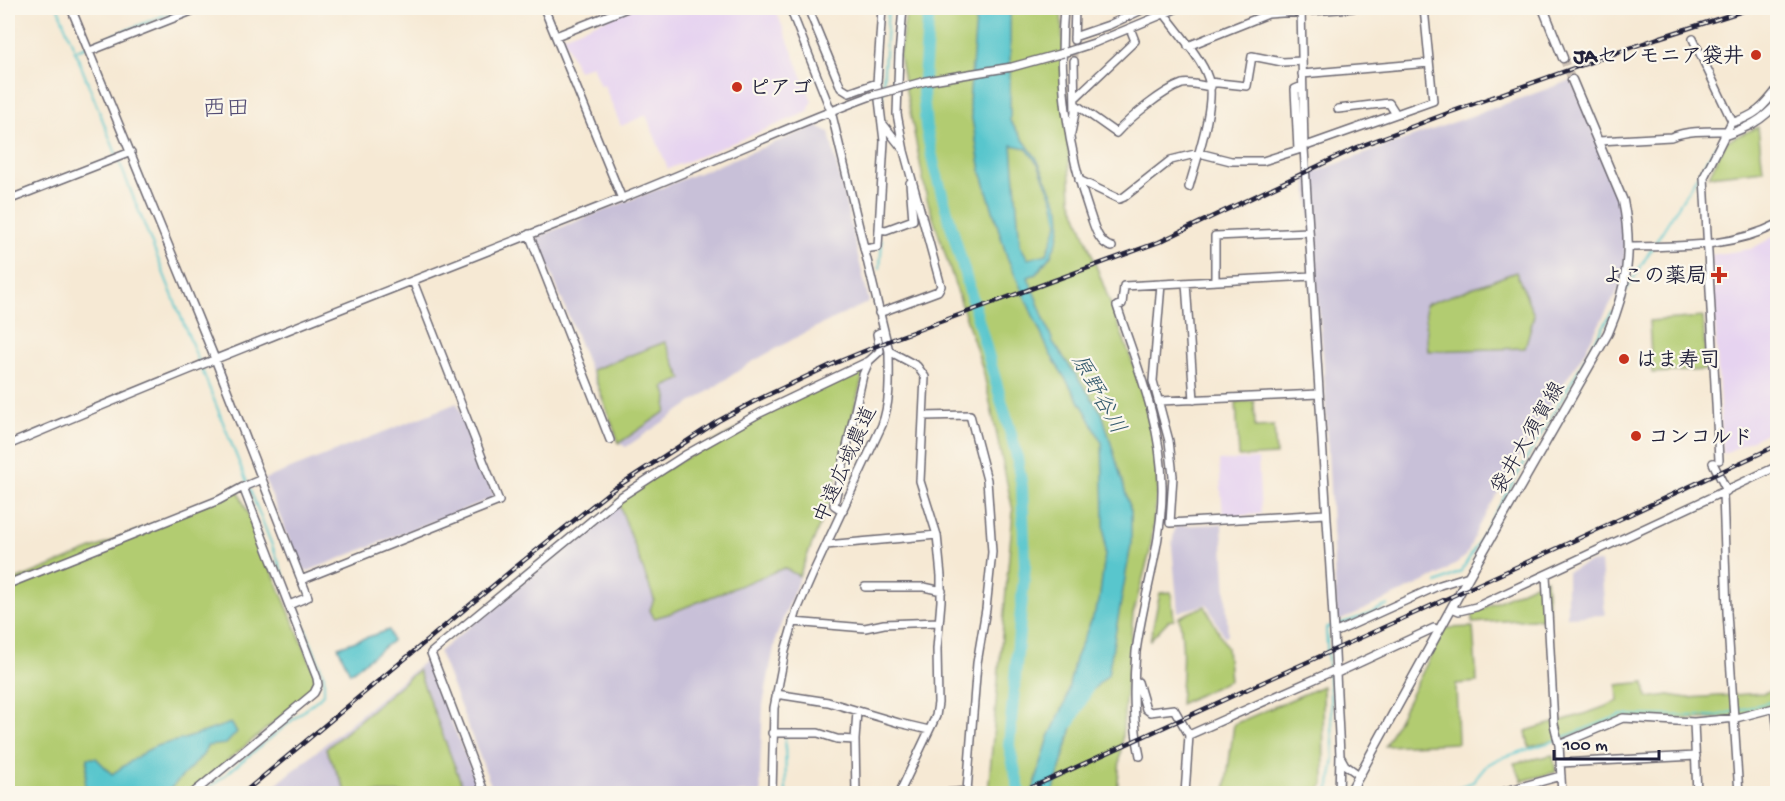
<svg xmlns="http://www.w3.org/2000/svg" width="1785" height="801" viewBox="0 0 1785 801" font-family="'Gochi Hand','Klee One',sans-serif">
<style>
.built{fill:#e6d3f0}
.industrial{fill:#c8c0d8}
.green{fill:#b2cc71;stroke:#6a7756;stroke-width:1.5}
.water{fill:#59c6cd;stroke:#3e7484;stroke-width:1.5;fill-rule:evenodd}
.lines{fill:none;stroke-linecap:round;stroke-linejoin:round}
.stream{stroke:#59c6cd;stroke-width:2}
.river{stroke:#59c6cd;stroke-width:12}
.minor-tunnel{stroke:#ccc1b5;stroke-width:7;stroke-dasharray:7 3.5;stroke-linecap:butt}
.major-tunnel{stroke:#ccc1b5;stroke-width:8;stroke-dasharray:8 4;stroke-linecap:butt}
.minor-casing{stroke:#6c6871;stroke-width:10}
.major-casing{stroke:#6c6871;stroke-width:11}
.minor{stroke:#fff;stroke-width:7}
.major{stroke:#fff;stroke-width:8}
.rail-casing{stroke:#22223b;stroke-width:4.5}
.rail{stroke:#fbf7ec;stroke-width:2;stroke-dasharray:7;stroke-linecap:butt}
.minor-bridge-casing{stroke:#6c6871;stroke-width:10;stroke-linecap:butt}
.minor-bridge{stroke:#fff;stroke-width:7}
.poi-dot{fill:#c8321e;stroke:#fbf7ec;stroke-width:2}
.labels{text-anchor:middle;stroke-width:4.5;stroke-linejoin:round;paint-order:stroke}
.poi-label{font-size:21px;font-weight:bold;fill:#22223b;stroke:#fbf7ec;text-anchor:start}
.street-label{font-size:21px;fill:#22223b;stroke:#fbf7ec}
.water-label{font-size:22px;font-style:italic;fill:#355b6e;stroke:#fbf7ec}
.quarter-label{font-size:24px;fill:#534c74;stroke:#fbf7ec}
</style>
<rect width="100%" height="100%" fill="#fbf7ec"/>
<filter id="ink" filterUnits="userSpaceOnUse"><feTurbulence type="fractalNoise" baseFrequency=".0167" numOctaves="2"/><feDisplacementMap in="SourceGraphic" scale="12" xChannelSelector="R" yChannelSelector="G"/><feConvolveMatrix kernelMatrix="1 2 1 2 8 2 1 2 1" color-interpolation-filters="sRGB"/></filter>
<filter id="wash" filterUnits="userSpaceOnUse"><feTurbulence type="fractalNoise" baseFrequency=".008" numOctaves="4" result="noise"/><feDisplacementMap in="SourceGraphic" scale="24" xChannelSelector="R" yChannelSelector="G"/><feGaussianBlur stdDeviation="1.35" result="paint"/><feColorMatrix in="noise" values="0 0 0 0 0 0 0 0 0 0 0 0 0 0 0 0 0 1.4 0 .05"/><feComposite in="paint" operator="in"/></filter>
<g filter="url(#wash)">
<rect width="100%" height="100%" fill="#f6e9d4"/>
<path class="built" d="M634 8H775L812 101 808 112 668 169 646 115 621 126 604 85 600 86 592 65 578 71 563 36Z
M1777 235V428L1723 454 1711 255 1751 249Z
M1258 459 1261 514 1223 517 1219 461Z"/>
<path class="industrial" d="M1572 80 1623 201 1626 275 1583 354 1539 422 1478 527 1466 556 1441 574 1337 622 1323 355 1306 175Z
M817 126 829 132 869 302 808 331 750 363 626 447 619 443 537 237Z
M855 372 824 515 776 637 763 705 760 770 761 793H494L439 652 635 490 821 384Z
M457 403 495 497 308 571 300 567 265 479Z
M1222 524 1228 636H1224L1207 604 1178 612 1172 546 1175 526Z
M1601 562 1605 615 1567 617V572L1588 563Z
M426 660 481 793 265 794Z"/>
<path class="green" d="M907 8H1061L1071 199 1138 377 1154 429 1158 487 1150 552 1133 614 1117 793H988L1013 511 983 370 927 199 899 55Z
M1758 127 1763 170 1709 176 1726 141Z
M1516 272 1534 315 1525 348 1428 351 1425 305Z
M1703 317 1706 370 1652 373 1649 321Z
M665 342 682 379 664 387 667 396 666 411 619 443 592 370Z
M862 369 863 375 832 495 799 576 784 568 668 614 654 618 650 610 654 599 621 509 616 501 648 479 798 395Z
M1254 401 1255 427 1274 426 1276 455 1239 457 1236 402Z
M238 490 317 678 316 688 188 793 8 794V583Z
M1546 579 1549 618 1472 623 1473 613Z
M1171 592 1174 620 1168 621 1150 640 1160 593Z
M1205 606 1227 648 1230 680 1180 704C1182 674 1185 646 1179 617Z
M1473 627 1477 682 1456 684 1458 743 1385 746 1445 628Z
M418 670 465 793H347L326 749Z
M1645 682 1647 698 1669 695 1688 698 1763 693 1777 689V706L1736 718 1616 721 1565 738 1529 747 1526 731C1557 721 1589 715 1618 701L1617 685Z
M1323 686 1324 784 1317 793H1225L1234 724Z
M1553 755 1556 772 1522 781 1514 763Z"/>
<path class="water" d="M977 8H1010V121L1037 159 1060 209 1061 223 1058 239 1051 255 1036 274 1028 277 1053 342 1102 413 1131 511V545L1108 675 1079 703 1053 793H1032L1049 737 1065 703 1075 659 1099 602 1105 554 1102 443 1086 412 1050 354 1007 257 981 171 969 102ZM1012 145 1026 148 1038 164 1053 200 1058 223 1047 254 1028 259 1020 245Z
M389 630 392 641 350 673 338 647Z
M231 723 237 732 226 744 207 746 203 755 166 793 87 794 84 791 88 758H96L112 774 146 751 156 746 184 739Z"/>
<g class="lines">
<path class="stream" d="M58 8 324 676V693L318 699 202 794
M74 51 183 8
M882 100 888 8
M1655 243 1717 144
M880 268 882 241
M1627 289 1652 248
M1437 583 1460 572 1465 565 1612 312
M785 735 786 794
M1327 794 1330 785 1334 757 1326 628 1361 617 1388 605
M1439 794 1473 782 1487 765 1498 759 1551 742 1621 715 1716 716 1778 700"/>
<path class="river" d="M929 8 923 93 926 127 934 166 1016 452 1022 487 1025 565 1009 745 1020 794
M1070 722 1088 687"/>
</g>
</g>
<g filter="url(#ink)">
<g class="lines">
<path class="minor-tunnel" d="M1074 61V40"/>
<path class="major-tunnel" d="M1563 58 1572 80"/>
<defs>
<path id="minor" d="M71 8 215 359 308 597 289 605
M544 8 622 199
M808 8 841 88 849 93 877 83
M1064 8C1058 76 1067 149 1090 214 1094 225 1098 244 1112 247
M1162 8 1164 13C1177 31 1202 59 1208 78 1217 102 1196 161 1189 187
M1301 8 1304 148 1334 633 1340 755 1339 794
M556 36 627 8
M1074 37 1109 25 1146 8
M1693 39 1732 121 1704 177 1719 460
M1074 40 1075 8
M1188 46 1268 14 1353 8
M90 51 199 8
M1063 53 1094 43 1178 8
M1302 74 1429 63
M1209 82 1247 86 1252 56 1282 62 1302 61
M1075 98 1135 41 1130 28
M1075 104 1116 133C1131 117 1162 91 1182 84 1190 82 1203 86 1211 87
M1338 109 1389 103 1396 114
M1731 123C1755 116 1763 108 1778 88
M883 124 902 148
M1071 133 1075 113 1074 61
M1724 136C1746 128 1763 121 1778 102
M1599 141 1671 137C1688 130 1709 131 1727 131
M1309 145 1433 101 1424 8
M1079 180 1119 199 1124 197 1171 160 1199 153 1231 161H1263L1298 150 1295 89 1302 86
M8 200 131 152
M879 229 886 230 913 220 910 183
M529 234 610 440
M1629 247C1680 246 1731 248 1778 224
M864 249 878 247 884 141 877 83 882 8
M1215 281V236L1309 232
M1186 283 1194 400
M1161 284 1153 381 1169 441 1173 476 1170 523 1326 514
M879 313 938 291 941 286 904 151 897 114 899 55 903 8
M889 351 917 366 925 377 920 481 937 535 941 576V601L937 649 938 703 936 716 899 794
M1160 401 1319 394
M924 416 970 415 987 480 992 552 986 609 977 663 967 791 934 794
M8 445C210 359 415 280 620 199 704 166 786 127 871 96
M1713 463 1727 491
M243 487 262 479
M1723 493 1727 612 1739 794
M843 511 834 505 863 375 869 361
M826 545 937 535
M1546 575 1554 724 1559 745 1562 794
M301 580 499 501 413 281
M8 584 219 500 243 487 317 678 318 685 314 693 192 794
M865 587H924L942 591
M1452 608 1459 611 1476 607 1778 466
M793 622 865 628 884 624 939 622
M1334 633 1440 585 1469 576
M1335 674 1434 628 1439 630
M1138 682 1146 709 1150 712 1174 709 1189 735
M776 694 828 702 899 723 929 730
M1775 708 1778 732
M1694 722 1697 794
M772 733H818L837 739 855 740
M1559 745 1623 718 1694 722 1736 718 1778 707
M1140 756C1133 725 1133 684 1136 652 1143 596 1163 543 1162 486 1162 424 1136 364 1117 306L1122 304 1124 286 1312 276
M1341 758 1345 765 1359 775
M1560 763 1696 756
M485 794 431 653 619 498 687 454 760 413 869 361 880 351 877 334 883 331
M772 794 774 708 785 651 797 610 814 571 882 425C891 400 889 377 889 351L831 111 790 8
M856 794 855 740 857 711
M1185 794 1189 735 1335 670
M1495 794 1561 776
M1664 794 1697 792"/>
<path id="major" d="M1543 8 1563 58
M1349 794 1469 576 1608 333C1627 289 1633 249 1623 201L1572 80"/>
</defs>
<use href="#minor" class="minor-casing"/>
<use href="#major" class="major-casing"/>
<use href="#minor" class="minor"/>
<use href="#major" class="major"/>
<defs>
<path id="rail" d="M242 794 512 570 612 490 718 421 755 401 833 364 896 338 1159 242 1358 147 1448 113 1658 38 1752 8
M1017 794 1558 548 1778 445"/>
</defs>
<use href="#rail" class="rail-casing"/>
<use href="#rail" class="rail"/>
<defs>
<path id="minor-bridge" d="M871 96 926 81 1012 67 1063 53"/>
</defs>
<use href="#minor-bridge" class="minor-bridge-casing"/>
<use href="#minor-bridge" class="minor-bridge"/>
</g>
</g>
<g class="poi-dot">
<circle cx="1756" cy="55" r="6"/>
<circle cx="737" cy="87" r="6"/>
<path d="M1716 266h6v6h6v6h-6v6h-6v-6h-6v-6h6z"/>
<circle cx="1624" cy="359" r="6"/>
<circle cx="1636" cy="436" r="6"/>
</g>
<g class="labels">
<g class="poi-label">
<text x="1744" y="62" text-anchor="end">JAセレモニア袋井</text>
<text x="749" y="94">ピアゴ</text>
<text x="1707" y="282" text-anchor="end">よこの薬局</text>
<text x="1636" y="366">はま寿司</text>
<text x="1648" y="443">コンコルド</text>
</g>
<g class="street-label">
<text transform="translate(1527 437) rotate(-60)" y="7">袋井大須賀線</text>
<text transform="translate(844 464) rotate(-66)" y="7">中遠広域農道</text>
</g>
<g class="water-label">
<text transform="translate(1100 393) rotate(61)" y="8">原野谷川</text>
</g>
<g class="quarter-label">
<text x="226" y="115">西田</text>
</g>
</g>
<rect width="1785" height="801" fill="none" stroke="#fbf7ec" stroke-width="30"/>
<path d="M1554 750v9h105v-9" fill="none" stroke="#22223b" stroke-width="3"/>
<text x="1563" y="750" font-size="18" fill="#22223b" stroke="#fbf7ec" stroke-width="4.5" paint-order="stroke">100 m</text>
</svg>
